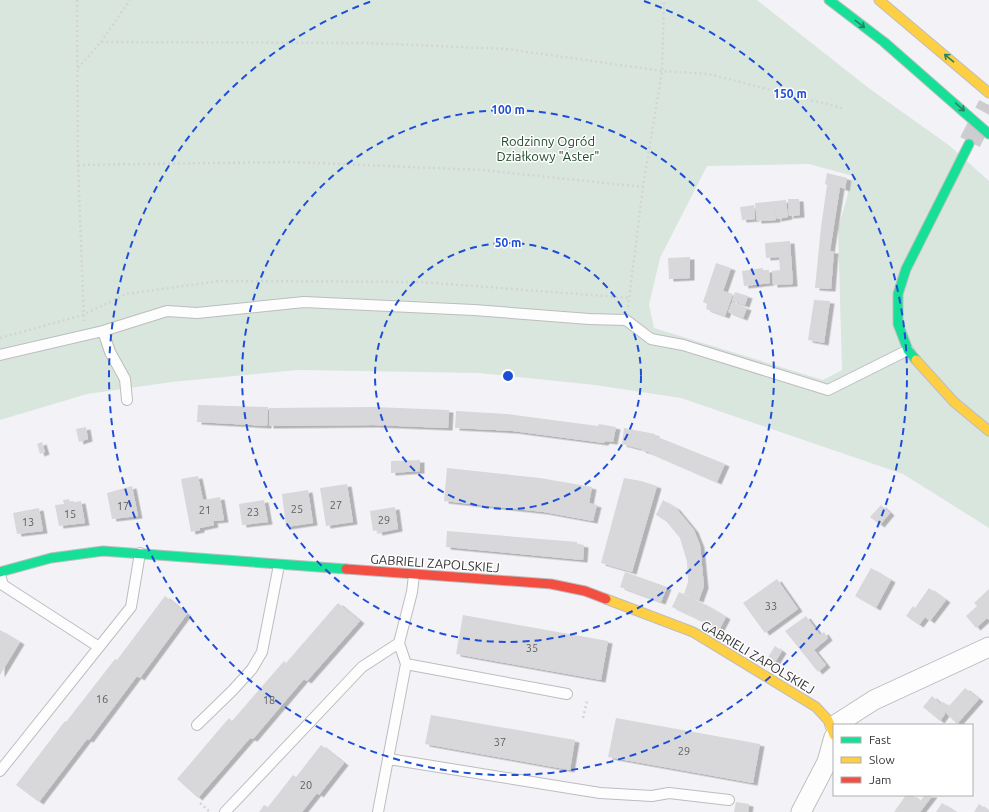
<svg xmlns="http://www.w3.org/2000/svg" width="989" height="812" viewBox="0 0 989 812" font-family="Ubuntu,sans-serif">
<style>
.green{fill:#d9e6dd;fill-rule:evenodd}
.building{fill:#d8d7d9;filter:url(#shadow)}
.lines{fill:none;stroke-linecap:round;stroke-linejoin:round}
.secondary-tunnel{stroke:#cdcdd1;stroke-width:22;stroke-dasharray:22 11;stroke-linecap:butt}
.lane-casing{stroke:#bdbdbf;stroke-width:12}
.street-casing{stroke:#bdbdbf;stroke-width:21}
.fast-casing{stroke:#bdbdbf;stroke-width:11}
.slow-casing{stroke:#bdbdbf;stroke-width:11}
.jam-casing{stroke:#bdbdbf;stroke-width:11}
.path{stroke:#d4d4d5;stroke-width:2.5;stroke-dasharray:2 3;stroke-linecap:butt}
.lane{stroke:#fdfdfe;stroke-width:10}
.street{stroke:#fdfdfe;stroke-width:19}
.fast{stroke:#16e098;stroke-width:9}
.slow{stroke:#ffcf43;stroke-width:9}
.jam{stroke:#f24e42;stroke-width:9}
.oneway{stroke:#278263}
.ring{fill:none;stroke:#1d4ed8;stroke-width:2;stroke-dasharray:7 5}
.labels{text-anchor:middle;stroke-width:3;stroke-linejoin:round;paint-order:stroke}
.number-label{font-size:11px;fill:#5e5e60}
.park-label{font-size:13px;fill:#214a2a;stroke:#fff}
.street-label{font-size:13px;fill:#353537;stroke:#fff}
.centre{fill:#1d4ed8;stroke:#fff;stroke-width:2}
.ring-label{font-size:12px;text-anchor:middle;font-weight:bold;fill:#1d4ed8;stroke:#fff;stroke-width:3;stroke-linejoin:round;paint-order:stroke}
</style>
<defs>
<filter id="shadow"><feDropShadow dx="4.5" dy="2.5" stdDeviation="0" flood-color="#0004"/></filter>
</defs>
<rect width="100%" height="100%" fill="#f3f3f7"/>
<path class="green" d="M0 0H757L870 89 950 146 989 181V528L903 474 681 398 595 385 479 373 298 370 172 382 87 394 0 420ZM809 164 853 176 838 229 842 370 823 380 654 328 649 305 660 258 707 166Z"/>
<path class="building" d="M827 173 847 178 845 189 840 187 830 251H834L831 289 815 288 821 227 827 185 825 184Z
M788 199H799L800 215 789 216Z
M786 200 788 217 777 219 775 208 776 220 757 221 755 203Z
M754 205 755 219 742 220 740 207Z
M790 241 793 284 773 285 772 271 780 270 779 257 766 258 765 243Z
M690 257V278L669 279 668 258Z
M716 263 731 268 723 291 733 294 725 316 706 309 707 304 703 302Z
M763 268V270H769L770 283 744 286 742 271Z
M735 292 748 296 745 305 732 301Z
M814 300 830 301 824 343 808 340Z
M732 302 747 308 743 318 728 312Z
M198 405 268 407 267 426 197 422Z
M374 407 449 410 448 428 373 425 269 426V408Z
M456 411 507 414 598 426 599 424 616 427 613 442 605 441 604 443 513 431 455 428Z
M86 427 88 439 79 442 76 429Z
M624 428 655 434V436L725 464 717 482 648 452 641 450V449L622 444Z
M42 442 45 452 40 454 37 444Z
M420 460V471L391 473V461Z
M447 468 540 478 592 487 589 503 597 505 593 521 544 512 444 501Z
M198 476 203 500 220 497 224 520 213 521 214 525 200 528V530L191 532 181 479Z
M624 478 641 481 657 486 632 572 601 563Z
M347 484 353 522 326 526 320 488Z
M132 486 138 516 112 519 107 493Z
M308 490 313 523 286 527 282 494Z
M69 499 70 503 81 501 85 523 59 526 55 505 64 504 63 500Z
M264 500 268 522 242 525 239 504Z
M663 500 676 508 694 530 700 545 704 586 699 600 684 594 688 582 687 562 680 538 666 521 656 515Z
M881 505 890 513 880 525 870 517Z
M395 507 398 529 378 533 377 530 373 531 370 511Z
M39 508 43 531 17 534 13 513Z
M447 531 577 542V544L584 545 583 560 446 547Z
M871 568 891 580 876 608 855 596Z
M625 572 667 587 661 602 620 587Z
M777 579 798 609 765 633 743 603Z
M929 588 946 600 930 621 925 617 919 625 906 616 913 606 915 608Z
M989 589V620L987 618 976 628 966 616 977 606 974 603Z
M679 592 708 606 726 617 718 632 700 620 672 607Z
M165 596 187 614 140 678 137 676 89 740 87 739 39 802 16 785 65 721 66 722 115 659 117 660Z
M338 603 360 621 307 681 304 679 253 739 250 738 198 798 177 779 229 718 232 721 284 661 286 663Z
M463 615 608 641 601 680 456 654Z
M806 616 820 635 824 632 828 638 814 650 826 665 818 672 785 631Z
M0 630 20 642 0 675Z
M775 646 782 651 774 664 767 659Z
M965 688 979 699 957 724 944 711 945 714 940 721 923 707 932 696 941 704 943 702 949 706Z
M431 715 575 740 570 770 425 744Z
M616 718 760 744 753 783 608 757Z
M321 745 344 763 319 795 317 793 302 812H259L264 805 268 807 293 775 296 777Z
M906 795H912L920 801 925 795H933L920 812H894Z
M736 802 749 804 748 812H734Z
M942 803 956 812H936Z
M979 804 989 811V812H974Z"/>
<g class="lines">
<path class="secondary-tunnel" d="M970 142 989 105"/>
<defs>
<path id="lane" d="M103 331 110 352 125 379 127 400
M0 355 103 331 167 311 197 313 304 302 474 310 589 319 626 320 651 339 683 345 828 390 908 350
M0 575 3 585 99 647
M406 664 567 694
M197 725 233 690 252 669 262 652 279 565
M389 759 600 793 652 796 669 793 729 800
M0 771 131 607 140 553
M225 812 362 667 399 643
M378 812 406 664 399 643 412 592 414 575"/>
<path id="street" d="M835 725 874 700 989 647
M801 812 827 762 834 737"/>
<path id="fast" d="M829 0 884 42 989 134
M916 360 908 350 898 324V294L906 269 969 144
M0 572 51 558 103 551 346 569"/>
<path id="slow" d="M879 0 989 93
M916 360 954 402 989 431
M606 599 693 632 816 707 828 720 834 735"/>
<path id="jam" d="M346 569 551 584 585 591 606 599"/>
</defs>
<use href="#lane" class="lane-casing"/>
<use href="#street" class="street-casing"/>
<use href="#fast" class="fast-casing"/>
<use href="#slow" class="slow-casing"/>
<use href="#jam" class="jam-casing"/>
<path class="path" d="M77 0 78 165 84 321
M101 42 130 0
M78 68 101 42 368 43 507 49 662 71 708 74 842 108
M78 165 290 162 482 170 643 187
M628 307 643 187 662 71 664 0
M0 338 83 315 126 294 220 281 421 282 630 298
M583 718 587 701
M200 803 210 812"/>
<use href="#lane" class="lane"/>
<use href="#street" class="street"/>
<use href="#fast" class="fast"/>
<use href="#slow" class="slow"/>
<use href="#jam" class="jam"/>
</g>
<defs><path id="oneway-shaft" d="M-6 0H5M1.5-3L5.5 0L1.5 3" fill="none" stroke-width="1.6" stroke-linecap="round" stroke-linejoin="round"/></defs>
<g class="oneway">
<use href="#oneway-shaft" transform="translate(860 24) rotate(38)"/>
<use href="#oneway-shaft" transform="translate(949 58) rotate(-140)"/>
<use href="#oneway-shaft" transform="translate(960 107) rotate(42)"/>
</g>
<g class="ring">
<circle cx="508" cy="376" r="133"/>
<circle cx="508" cy="376" r="266"/>
<path d="M644 1A399 399 0 1 1 372 1"/>
</g>
<g class="labels">
<g class="number-label">
<text x="336" y="509">27</text>
<text x="123" y="510">17</text>
<text x="297" y="513">25</text>
<text x="205" y="514">21</text>
<text x="253" y="516">23</text>
<text x="70" y="518">15</text>
<text x="384" y="524">29</text>
<text x="28" y="526">13</text>
<text x="771" y="610">33</text>
<text x="532" y="652">35</text>
<text x="102" y="703">16</text>
<text x="269" y="704">18</text>
<text x="500" y="746">37</text>
<text x="684" y="755">29</text>
<text x="306" y="789">20</text>
</g>
<g class="park-label">
<text x="548" y="146">Rodzinny Ogród<tspan x="548" dy="15">Działkowy "Aster"</tspan></text>
</g>
<g class="street-label">
<text transform="translate(435 563) rotate(4)" y="5">GABRIELI ZAPOLSKIEJ</text>
<text transform="translate(758 657) rotate(31)" y="5">GABRIELI ZAPOLSKIEJ</text>
</g>
</g>
<circle cx="508" cy="376" r="6" class="centre"/>
<g class="ring-label">
<text x="790" y="98">150 m</text>
<text x="508" y="114">100 m</text>
<text x="508" y="247">50 m</text>
</g>
<rect x="833" y="724" width="140" height="72" fill="#ffffff" stroke="#aeaeaf"/>
<rect x="841" y="737" width="20" height="6" fill="#16e098" stroke="#aeaeaf"/>
<text x="869" y="744" font-size="12" fill="#353537">Fast</text>
<rect x="841" y="757" width="20" height="6" fill="#ffcf43" stroke="#aeaeaf"/>
<text x="869" y="764" font-size="12" fill="#353537">Slow</text>
<rect x="841" y="777" width="20" height="6" fill="#f24e42" stroke="#aeaeaf"/>
<text x="869" y="784" font-size="12" fill="#353537">Jam</text>
</svg>
